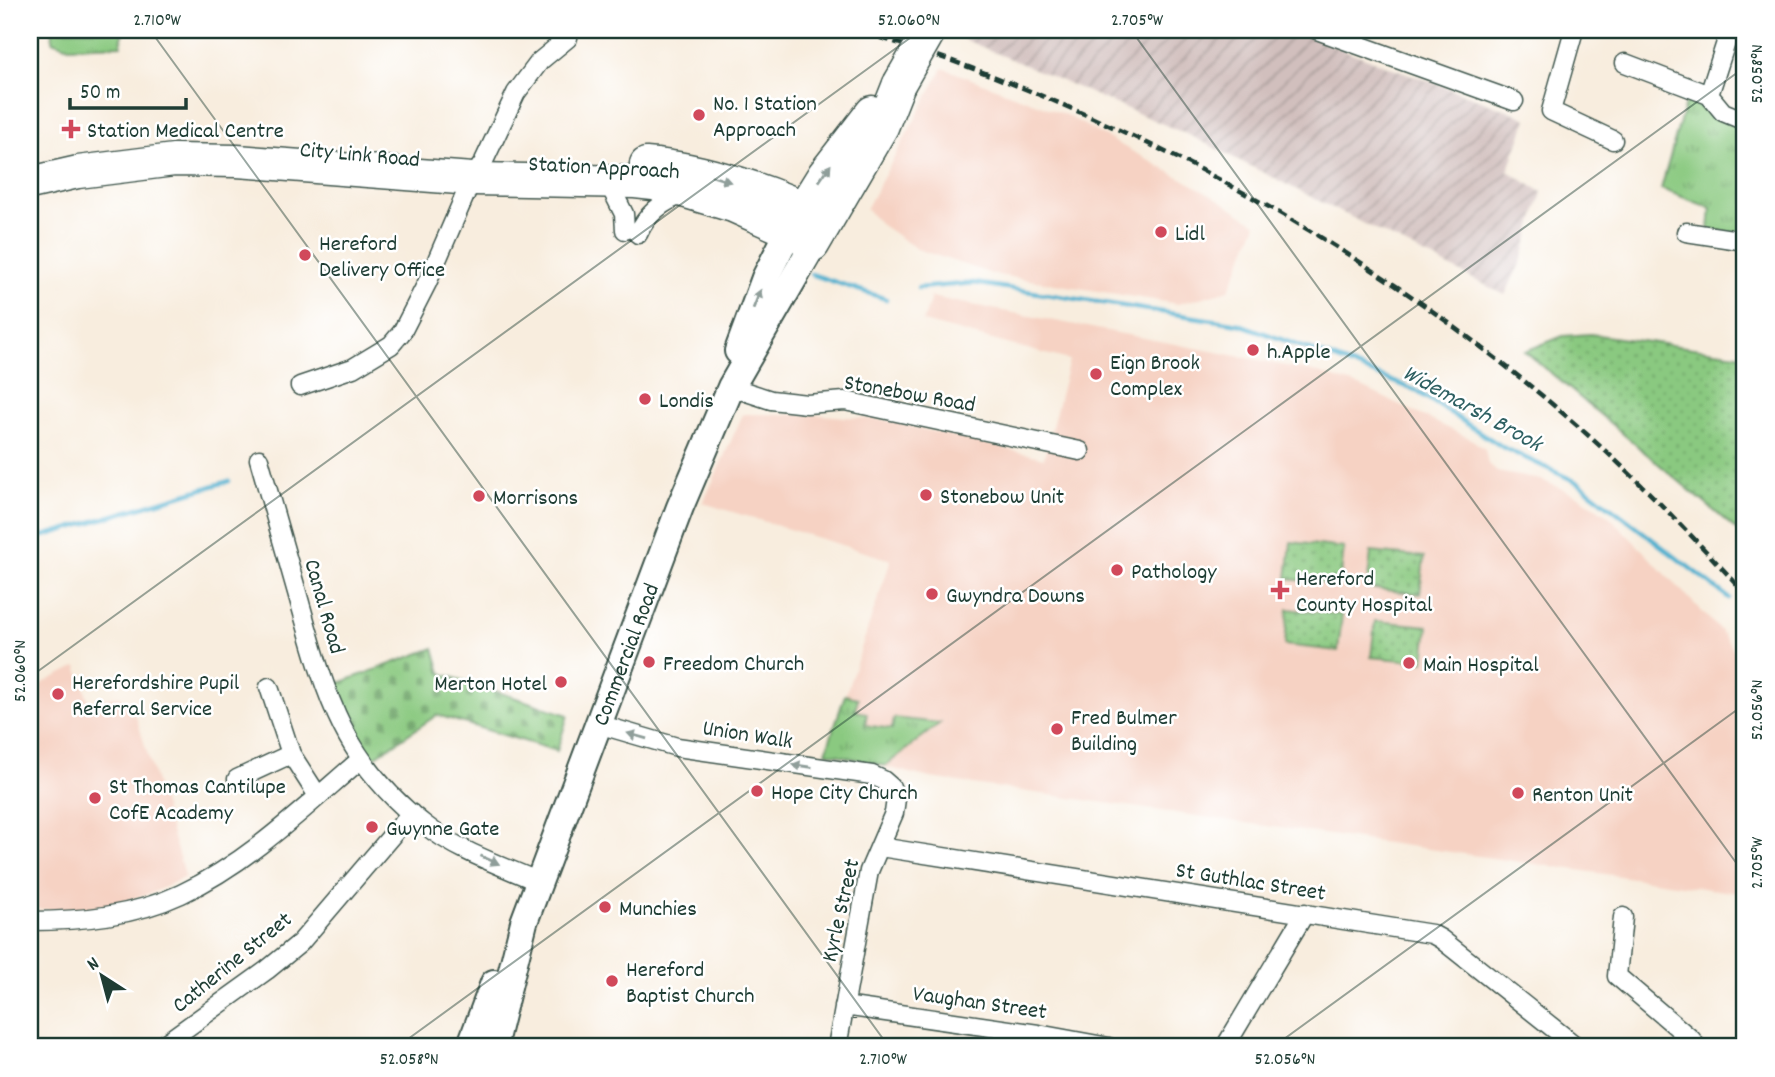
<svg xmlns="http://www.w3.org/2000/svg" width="1775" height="1077" viewBox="0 0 1775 1077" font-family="Dekko,sans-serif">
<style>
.built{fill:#f6d2c3}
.industrial{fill:url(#industrial-furrows)}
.grass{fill:url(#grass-tufts);stroke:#54835a;stroke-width:2}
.cemetery{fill:url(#cemetery-stones);stroke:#54835a;stroke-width:2}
.park{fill:url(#park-dots);stroke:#54835a;stroke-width:2}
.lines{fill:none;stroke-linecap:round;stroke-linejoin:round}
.stream{stroke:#51b1cf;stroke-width:4.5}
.street-casing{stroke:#40574e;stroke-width:21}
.primary-casing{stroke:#40574e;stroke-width:30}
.highway-casing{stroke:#40574e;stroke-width:35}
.street{stroke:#fff;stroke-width:18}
.primary{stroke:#fff;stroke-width:26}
.highway{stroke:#fff;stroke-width:32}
.rail{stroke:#1f3d34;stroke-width:4.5;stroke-dasharray:10 5;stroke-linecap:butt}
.highway-bridge-casing{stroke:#40574e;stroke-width:35;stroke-linecap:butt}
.highway-bridge{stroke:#fff;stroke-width:32}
.oneway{fill:#8f9e9a}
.ticks{fill:none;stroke:#1f3d34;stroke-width:2;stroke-opacity:0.45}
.poi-dot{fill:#d1495b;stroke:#fff;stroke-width:2.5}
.labels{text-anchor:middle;stroke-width:5;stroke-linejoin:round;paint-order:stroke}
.poi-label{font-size:23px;fill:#1f3d34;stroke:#fff;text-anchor:start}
.street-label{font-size:23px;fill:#1f3d34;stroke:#fff}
.water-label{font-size:24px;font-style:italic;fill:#2e6062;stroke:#fff}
.neatline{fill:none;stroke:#1f3d34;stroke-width:2.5}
.ticks-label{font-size:18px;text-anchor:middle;fill:#1f3d34}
</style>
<defs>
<pattern id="industrial-furrows" width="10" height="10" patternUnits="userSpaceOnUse" patternTransform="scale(1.75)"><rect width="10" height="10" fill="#d1bfbd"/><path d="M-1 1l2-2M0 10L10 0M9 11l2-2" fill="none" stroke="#a99c9a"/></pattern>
<pattern id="grass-tufts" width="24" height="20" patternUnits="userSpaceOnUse" patternTransform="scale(1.75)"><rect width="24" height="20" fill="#8ac980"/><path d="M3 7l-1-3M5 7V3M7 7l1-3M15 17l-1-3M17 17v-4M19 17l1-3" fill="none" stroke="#70a46a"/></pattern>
<pattern id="cemetery-stones" width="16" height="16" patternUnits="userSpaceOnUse" patternTransform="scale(1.75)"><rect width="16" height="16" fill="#8ac980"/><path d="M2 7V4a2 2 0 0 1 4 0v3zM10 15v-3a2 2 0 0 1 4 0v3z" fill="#70a46a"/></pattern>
<pattern id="park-dots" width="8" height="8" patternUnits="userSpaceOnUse" patternTransform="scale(1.75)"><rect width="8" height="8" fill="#8ac980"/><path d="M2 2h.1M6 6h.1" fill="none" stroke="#70a46a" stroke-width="1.8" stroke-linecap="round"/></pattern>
</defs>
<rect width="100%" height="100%" fill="#fff"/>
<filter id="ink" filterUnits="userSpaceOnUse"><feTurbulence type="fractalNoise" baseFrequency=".0143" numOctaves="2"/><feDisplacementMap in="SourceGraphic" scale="14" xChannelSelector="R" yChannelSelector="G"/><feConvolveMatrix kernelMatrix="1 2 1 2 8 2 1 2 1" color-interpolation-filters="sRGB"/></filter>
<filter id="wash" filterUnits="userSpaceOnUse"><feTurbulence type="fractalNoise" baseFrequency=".00686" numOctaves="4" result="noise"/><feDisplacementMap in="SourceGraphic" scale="28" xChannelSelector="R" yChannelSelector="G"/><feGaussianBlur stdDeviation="1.57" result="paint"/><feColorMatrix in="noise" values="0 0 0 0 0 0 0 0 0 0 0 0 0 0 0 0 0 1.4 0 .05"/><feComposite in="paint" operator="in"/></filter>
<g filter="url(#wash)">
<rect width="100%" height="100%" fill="#f8edde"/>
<path class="built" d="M943 68 1066 115 1210 194 1257 224 1229 290 1178 304 992 274 917 249 880 224 866 209Z
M931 297 1258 360 1318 373 1360 386 1471 439 1485 449 1488 464 1497 472 1541 480 1579 496 1609 516 1720 630 1745 666V894L930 778 826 752 891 560 703 503 743 414 822 415 884 420 1044 458 1069 360 923 322Z
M30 665 39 685 77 666 89 702 120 696 136 716 185 877 154 892 111 905 65 911 30 908Z"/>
<path class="industrial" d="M957 30H1289L1505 109 1527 119 1508 171 1542 192 1523 257 1505 295 1191 136 954 35Z"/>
<path class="grass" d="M53 30H123L121 45 69 47 52 41Z
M1686 100 1745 128V234L1709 230 1711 208 1661 189Z
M845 695 858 698 855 711 867 713 865 725 892 729 894 718 940 723 885 766 826 752Z"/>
<path class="cemetery" d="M434 648 441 673 446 675 568 715 557 751 437 715 370 760 331 686Z"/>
<path class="park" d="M1590 334 1745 355V537L1525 351 1563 336Z
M1291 542 1344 548 1340 584 1287 579Z
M1371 552 1424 557 1420 594 1367 588Z
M1288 609 1342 615 1338 651 1285 645Z
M1375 621 1428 626 1424 662 1371 657Z"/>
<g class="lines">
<path class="stream" d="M811 274 886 299
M918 288 974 283 1239 324 1325 355 1415 390 1504 448 1579 483 1729 598
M30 528 44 536 229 481"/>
</g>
</g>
<g filter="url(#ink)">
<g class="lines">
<defs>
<path id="street" d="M1317 30 1514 101
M1574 30 1551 111 1613 140
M1625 63 1709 95 1723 112 1745 121
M1709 95 1730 30
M607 180 624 214 625 230
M1686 232 1745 241
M638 234C647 213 663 201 684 194
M300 386 353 368 391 345 402 332 427 283 472 179 483 163 516 93 540 61 568 38
M731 387 771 400 807 404 845 401 1080 451
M259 459C273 507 286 555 300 603 326 696 344 763 425 825 458 851 500 865 539 882
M269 687 291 754 318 796
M598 724 677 747 872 775 883 780 891 787 896 799 894 813 869 871 837 1047
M237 779 291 754
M880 847 1432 934 1441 939 1577 1047
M1623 917 1617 976 1691 1039 1697 1047
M30 921C81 921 134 916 181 894 249 862 304 808 360 760
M844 1006 1038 1034 1109 1047
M160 1047 267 970 300 943 411 813
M1225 1047 1305 913"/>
<g id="primary">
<path d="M738 351 765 278 789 231"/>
<path d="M470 1047 494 983"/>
<path id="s1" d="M493 1047 524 922 680 507 731 387 813 245"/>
</g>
<path id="highway" d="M646 164C702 168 777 193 827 219
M30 183 78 172 174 160 237 161 472 179 635 182 663 185 733 206 789 231 813 245 882 127 899 84
M793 224 824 174 872 112"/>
</defs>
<use href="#street" class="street-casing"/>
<use href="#primary" class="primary-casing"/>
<use href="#highway" class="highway-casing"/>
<use href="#street" class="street"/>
<use href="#primary" class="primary"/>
<use href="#highway" class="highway"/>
<path class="rail" d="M851 30C930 50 1009 81 1084 114 1268 195 1439 302 1590 437 1645 486 1695 539 1745 593"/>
<defs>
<path id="highway-bridge" d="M899 84 930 30"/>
</defs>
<use href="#highway-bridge" class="highway-bridge-casing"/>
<use href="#highway-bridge" class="highway-bridge"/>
</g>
<defs><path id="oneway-solid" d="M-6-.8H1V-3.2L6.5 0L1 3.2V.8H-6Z" transform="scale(1.75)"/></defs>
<g class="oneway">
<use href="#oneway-solid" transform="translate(825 173) rotate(-55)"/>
<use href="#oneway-solid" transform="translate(721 179) rotate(18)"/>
<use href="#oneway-solid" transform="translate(757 299) rotate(-68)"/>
<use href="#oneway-solid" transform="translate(637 736) rotate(-164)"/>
<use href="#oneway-solid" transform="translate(802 766) rotate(-172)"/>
<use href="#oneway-solid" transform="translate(490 860) rotate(24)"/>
</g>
</g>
<path class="ticks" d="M150 30 889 1047M1131 30 1745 875M30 41 45 30M30 677 921 30M397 1047 1745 67M1273 1047 1745 704"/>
<g class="poi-dot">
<circle cx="699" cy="115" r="7"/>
<path d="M67.5 118.5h7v7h7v7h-7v7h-7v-7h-7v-7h7z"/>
<circle cx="1161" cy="232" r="7"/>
<circle cx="305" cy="255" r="7"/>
<circle cx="1253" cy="350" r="7"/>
<circle cx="1096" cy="374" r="7"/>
<circle cx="645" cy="399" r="7"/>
<circle cx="926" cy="495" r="7"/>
<circle cx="479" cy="496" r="7"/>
<circle cx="1117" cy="570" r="7"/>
<path d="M1276.5 579.5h7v7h7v7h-7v7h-7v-7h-7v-7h7z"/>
<circle cx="932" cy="594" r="7"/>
<circle cx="649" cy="662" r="7"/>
<circle cx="1409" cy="663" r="7"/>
<circle cx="561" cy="682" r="7"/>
<circle cx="58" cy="694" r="7"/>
<circle cx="1057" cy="729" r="7"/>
<circle cx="757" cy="791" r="7"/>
<circle cx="1518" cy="793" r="7"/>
<circle cx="95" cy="798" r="7"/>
<circle cx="372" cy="827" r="7"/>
<circle cx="605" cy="907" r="7"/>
<circle cx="612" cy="981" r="7"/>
</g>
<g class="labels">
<g class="poi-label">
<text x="713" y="110">No. 1 Station<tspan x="713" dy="26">Approach</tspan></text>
<text x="87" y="137">Station Medical Centre</text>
<text x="1175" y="240">Lidl</text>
<text x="319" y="250">Hereford<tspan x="319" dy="26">Delivery Office</tspan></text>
<text x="1267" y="358">h.Apple</text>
<text x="1110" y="369">Eign Brook<tspan x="1110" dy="26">Complex</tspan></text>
<text x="659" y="407">Londis</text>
<text x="940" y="503">Stonebow Unit</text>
<text x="493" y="504">Morrisons</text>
<text x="1131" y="578">Pathology</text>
<text x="1296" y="585">Hereford<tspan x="1296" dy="26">County Hospital</tspan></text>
<text x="946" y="602">Gwyndra Downs</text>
<text x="663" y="670">Freedom Church</text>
<text x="1423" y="671">Main Hospital</text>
<text x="72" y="689">Herefordshire Pupil<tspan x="72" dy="26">Referral Service</tspan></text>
<text x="547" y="690" text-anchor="end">Merton Hotel</text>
<text x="1071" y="724">Fred Bulmer<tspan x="1071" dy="26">Building</tspan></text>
<text x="109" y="793">St Thomas Cantilupe<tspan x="109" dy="26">CofE Academy</tspan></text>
<text x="771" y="799">Hope City Church</text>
<text x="1532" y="801">Renton Unit</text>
<text x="386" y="835">Gwynne Gate</text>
<text x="619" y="915">Munchies</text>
<text x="626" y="976">Hereford<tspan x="626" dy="26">Baptist Church</tspan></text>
</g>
<g class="street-label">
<text transform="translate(360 153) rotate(5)" y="8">City Link Road</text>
<text transform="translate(604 166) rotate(3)" y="8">Station Approach</text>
<text transform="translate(910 392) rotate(10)" y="8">Stonebow Road</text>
<text transform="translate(326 606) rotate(74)" y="8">Canal Road</text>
<text dy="8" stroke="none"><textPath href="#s1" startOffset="415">Commercial Road</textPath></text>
<text transform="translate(748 733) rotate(9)" y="8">Union Walk</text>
<text transform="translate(1251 880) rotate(9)" y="8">St Guthlac Street</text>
<text transform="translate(839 910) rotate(-77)" y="8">Kyrle Street</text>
<text transform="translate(231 961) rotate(-39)" y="8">Catherine Street</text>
<text transform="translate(980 1001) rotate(8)" y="8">Vaughan Street</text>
</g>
<g class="water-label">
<text transform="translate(1473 407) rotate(29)" y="8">Widemarsh Brook</text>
</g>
</g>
<rect width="1775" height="1077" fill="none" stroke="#fff" stroke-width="77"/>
<g transform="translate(102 976) rotate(324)" stroke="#ffffff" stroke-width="5" paint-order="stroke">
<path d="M0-5L12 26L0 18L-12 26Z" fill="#1f3d34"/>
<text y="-10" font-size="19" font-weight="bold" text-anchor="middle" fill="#1f3d34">N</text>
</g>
<path d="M70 98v10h116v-10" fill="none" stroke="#1f3d34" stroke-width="3.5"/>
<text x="80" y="98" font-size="21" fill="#1f3d34" stroke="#ffffff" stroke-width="5" paint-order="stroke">50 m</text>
<rect x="38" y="38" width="1698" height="1000" class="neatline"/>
<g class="ticks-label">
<text x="157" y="25">2.710°W</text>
<text x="909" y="25">52.060°N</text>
<text x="1137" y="25">2.705°W</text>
<text transform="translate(1756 74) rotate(-90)" y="6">52.058°N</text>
<text transform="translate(19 671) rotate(-90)" y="6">52.060°N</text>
<text transform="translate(1756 710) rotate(-90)" y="6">52.056°N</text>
<text transform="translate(1756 863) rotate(-90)" y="6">2.705°W</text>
<text x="409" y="1064">52.058°N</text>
<text x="883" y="1064">2.710°W</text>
<text x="1285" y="1064">52.056°N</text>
</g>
</svg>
